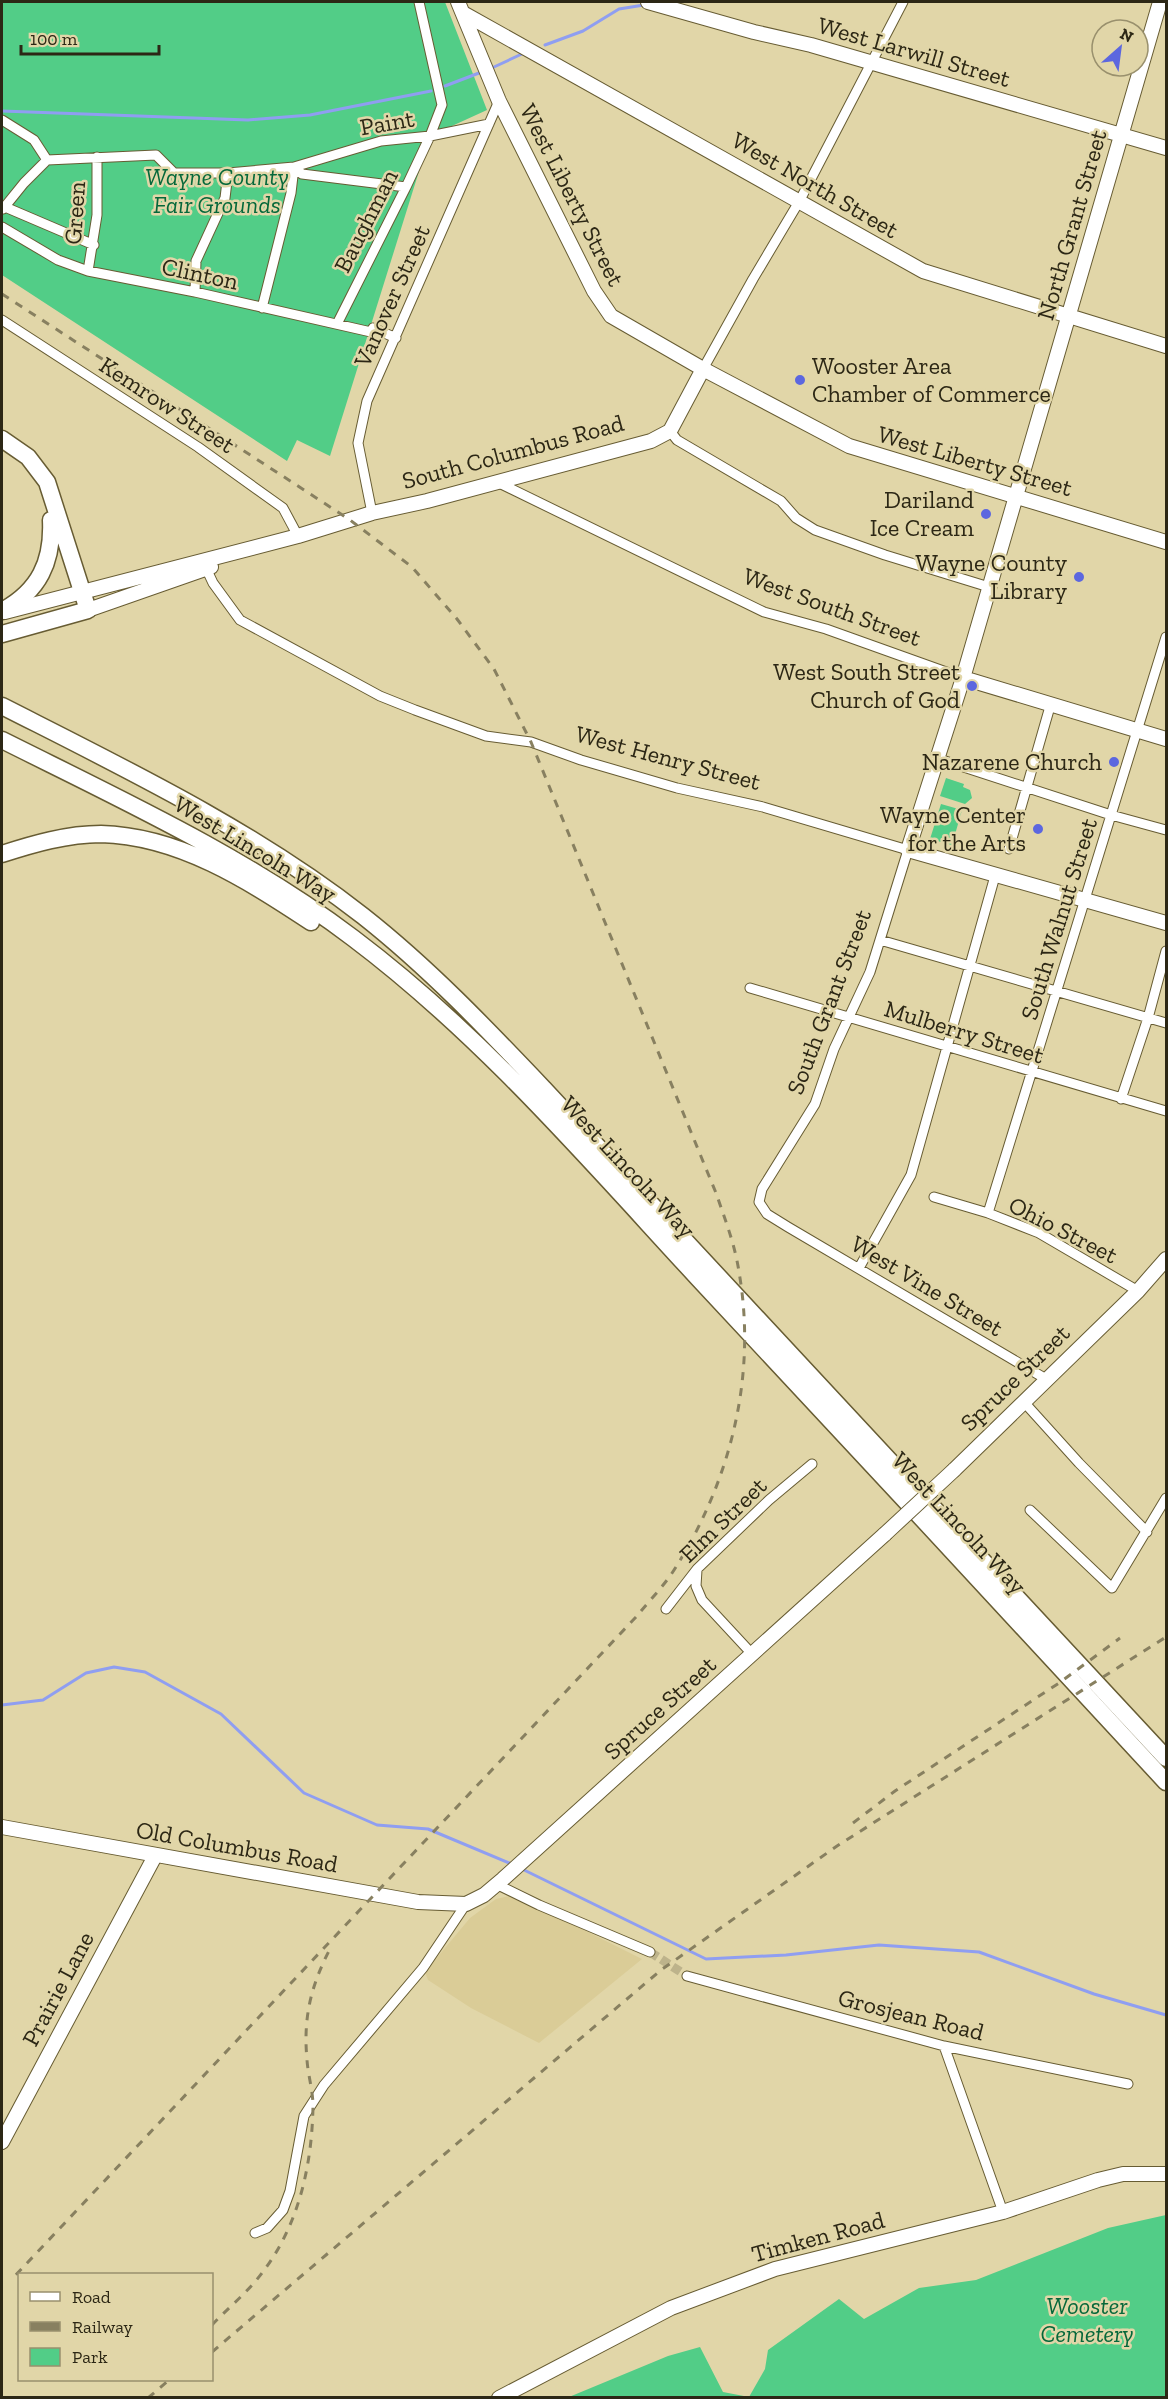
<svg xmlns="http://www.w3.org/2000/svg" width="1168" height="2399" viewBox="0 0 1168 2399" font-family="'Zilla Slab',serif">
<style>
.built{fill:#dacc97}
.green{fill:#52cd87}
.lines{fill:none;stroke-linecap:round;stroke-linejoin:round}
.stream{stroke:#8f9ef1;stroke-width:3}
.street-tunnel{stroke:#bdb38b;stroke-width:9;stroke-dasharray:9 4.5;stroke-linecap:butt}
.street-casing{stroke:#675c33;stroke-width:11}
.secondary-casing{stroke:#675c33;stroke-width:16}
.highway-casing{stroke:#675c33;stroke-width:19}
.street{stroke:#fff;stroke-width:9}
.secondary{stroke:#fff;stroke-width:14}
.highway{stroke:#fff;stroke-width:16}
.rail{stroke:#888060;stroke-width:3;stroke-dasharray:8 8;stroke-linecap:butt}
.secondary-bridge-casing{stroke:#675c33;stroke-width:16;stroke-linecap:butt}
.secondary-bridge{stroke:#fff;stroke-width:14}
.poi-dot{fill:#5c67df;stroke:#e1d6a8;stroke-width:2}
.labels{text-anchor:middle;stroke-width:5;stroke-linejoin:round;paint-order:stroke}
.street-label{font-size:24px;fill:#2c2715;stroke:#e1d6a8}
.park-label{font-size:24px;font-style:italic;fill:#05683a;stroke:#e1d6a8}
.poi-label{font-size:24px;fill:#2c2715;stroke:#e1d6a8;text-anchor:end}
</style>
<rect width="100%" height="100%" fill="#e1d6a8"/>
<path class="built" d="M509 1896 524 1900 642 1959 539 2043 471 2008 428 1980 425 1972 470 1918 496 1899Z"/>
<path class="green" d="M2 2H445L487 110 430 136 330 456 297 440 287 461 2 275Z
M946 778 964 784 963 787 970 790 972 798 965 804 940 796Z
M941 804 962 810 952 845 930 839Z
M1166 2215V2397H569L668 2356 700 2347 723 2392 749 2397 765 2369 768 2350 839 2299 864 2319 919 2288 976 2280 1108 2228Z"/>
<g class="lines">
<path class="stream" d="M545 45 583 31 619 9 644 5
M494 67 524 53
M445 86 479 73
M2 111 248 120 310 115 431 91
M2 1705 43 1700 86 1673 114 1667 145 1672 221 1714 304 1793 377 1825 428 1829 514 1865
M522 1869 706 1959 786 1955 879 1945 979 1952 1094 1994 1166 2015"/>
<path class="street-tunnel" d="M650 1952 687 1976"/>
<defs>
<path id="street" d="M2 120 34 140 47 160
M47 160 156 155 174 173H228L294 167 381 141 430 136 489 124
M294 167 302 174 406 187
M5 207 94 245
M3 209 24 183 47 160
M2 227 58 260 88 271 195 292 371 332 373 328 396 338
M88 271 97 215V157
M195 292 196 261 225 198 228 173
M262 308 291 193 294 167
M2 320 198 447 283 508 298 536
M337 324 406 187 430 136 442 105 419 2
M703 369 753 279 800 200 903 2
M670 431 677 440 781 501 796 518 815 530 885 555 989 587
M497 482 764 612 826 629 963 678
M372 513 358 443 367 401 499 101
M205 566 213 583 240 620 380 696 415 710 486 736 531 742 581 760 677 788 763 807 908 850 870 972 834 1049 815 1104 762 1189 759 1202 767 1214 788 1227 1046 1379
M936 758 1111 815 1166 830
M1009 849 1051 703
M880 940 1166 1023
M750 988 1166 1111
M1121 1099 1148 1018 1166 951
M934 1197 988 1213 1039 1233 1138 1291
M988 1213 1166 637
M859 1268 911 1175 995 876
M1023 1401 1079 1463 1147 1532
M1030 1510 1112 1588 1166 1498
M697 1570 696 1586 702 1600 753 1655
M666 1609 697 1569 769 1500 812 1464
M496 1884 539 1905 650 1952
M687 1976 944 2046 1128 2084
M944 2046 1003 2212
M255 2233 267 2228 283 2210 290 2191 304 2116 324 2085 423 1968 466 1904"/>
<path id="secondary" d="M458 2 499 101 594 291 611 316 703 369 849 446 1166 542
M648 2 754 32 811 45 1166 148
M1160 2 963 678 908 850 1166 923
M463 13 923 271 1166 346
M88 610 211 567
M5 612 298 536 372 513 427 501 651 441 670 431 703 369
M963 678 1166 739
M954 1470 1138 1291 1166 1259
M2 1827 418 1902 466 1904 484 1895 503 1879 885 1534
M2 2142 155 1856
M499 2398 671 2308 775 2269 1003 2212 1098 2180 1123 2174H1166"/>
<path id="highway" d="M2 439 28 457 47 482 88 610 2 634
M2 611C39 591 53 562 51 520
M2 706C126 769 253 830 363 916 429 968 486 1028 544 1089L1166 1758
M2 740C122 800 246 857 353 938 482 1035 588 1159 697 1277 854 1445 1010 1613 1166 1782
M2 854C33 844 67 834 101 834 179 836 247 880 311 922"/>
</defs>
<use href="#street" class="street-casing"/>
<use href="#secondary" class="secondary-casing"/>
<use href="#highway" class="highway-casing"/>
<use href="#street" class="street"/>
<use href="#secondary" class="secondary"/>
<use href="#highway" class="highway"/>
<path class="rail" d="M2 294 298 486 350 520 412 567 457 619 494 669 531 742 716 1193C725 1219 735 1245 739 1272 757 1375 731 1479 676 1567 665 1585 649 1601 636 1617L12 2279
M853 1823 895 1791 1059 1683 1120 1638
M212 2325C228 2308 248 2292 262 2273 299 2225 312 2165 313 2106 313 2091 308 2075 307 2060 303 2017 311 1985 331 1947
M212 2352 661 1970 837 1846 1166 1637
M148 2398 169 2380"/>
<defs>
<path id="secondary-bridge" d="M885 1534 954 1470"/>
</defs>
<use href="#secondary-bridge" class="secondary-bridge-casing"/>
<use href="#secondary-bridge" class="secondary-bridge"/>
</g>
<g class="poi-dot">
<circle cx="800" cy="380" r="6"/>
<circle cx="986" cy="514" r="6"/>
<circle cx="1079" cy="577" r="6"/>
<circle cx="972" cy="686" r="6"/>
<circle cx="1114" cy="762" r="6"/>
<circle cx="1038" cy="829" r="6"/>
</g>
<g class="labels">
<g class="street-label">
<text transform="translate(914 52) rotate(16)" y="8">West Larwill Street</text>
<text transform="translate(387 123) rotate(-10)" y="8">Paint</text>
<text transform="translate(815 185) rotate(30)" y="8">West North Street</text>
<text transform="translate(572 195) rotate(63)" y="8">West Liberty Street</text>
<text transform="translate(75 213) rotate(-86)" y="8">Green</text>
<text transform="translate(366 221) rotate(-63)" y="8">Baughman</text>
<text transform="translate(1072 225) rotate(-74)" y="8">North Grant Street</text>
<text transform="translate(200 274) rotate(12)" y="8">Clinton</text>
<text transform="translate(392 296) rotate(-66)" y="8">Vanover Street</text>
<text transform="translate(167 405) rotate(33)" y="8">Kemrow Street</text>
<text transform="translate(513 452) rotate(-15)" y="8">South Columbus Road</text>
<text transform="translate(975 461) rotate(16)" y="8">West Liberty Street</text>
<text transform="translate(832 607) rotate(20)" y="8">West South Street</text>
<text transform="translate(668 758) rotate(15)" y="8">West Henry Street</text>
<text transform="translate(255 849) rotate(31)" y="8">West Lincoln Way</text>
<text transform="translate(1059 919) rotate(-73)" y="8">South Walnut Street</text>
<text transform="translate(829 1002) rotate(-69)" y="8">South Grant Street</text>
<text transform="translate(964 1032) rotate(17)" y="8">Mulberry Street</text>
<text transform="translate(628 1167) rotate(47)" y="8">West Lincoln Way</text>
<text transform="translate(1063 1230) rotate(27)" y="8">Ohio Street</text>
<text transform="translate(927 1286) rotate(31)" y="8">West Vine Street</text>
<text transform="translate(1015 1378) rotate(-44)" y="8">Spruce Street</text>
<text transform="translate(723 1520) rotate(-44)" y="8">Elm Street</text>
<text transform="translate(959 1523) rotate(47)" y="8">West Lincoln Way</text>
<text transform="translate(660 1708) rotate(-42)" y="8">Spruce Street</text>
<text transform="translate(237 1847) rotate(10)" y="8">Old Columbus Road</text>
<text transform="translate(58 1989) rotate(-62)" y="8">Prairie Lane</text>
<text transform="translate(911 2015) rotate(14)" y="8">Grosjean Road</text>
<text transform="translate(818 2237) rotate(-15)" y="8">Timken Road</text>
</g>
<g class="park-label">
<text x="217" y="185">Wayne County<tspan x="217" dy="28">Fair Grounds</tspan></text>
<text x="1087" y="2314">Wooster<tspan x="1087" dy="28">Cemetery</tspan></text>
</g>
<g class="poi-label">
<text x="812" y="374" text-anchor="start">Wooster Area<tspan x="812" dy="28">Chamber of Commerce</tspan></text>
<text x="974" y="508">Dariland<tspan x="974" dy="28">Ice Cream</tspan></text>
<text x="1067" y="571">Wayne County<tspan x="1067" dy="28">Library</tspan></text>
<text x="960" y="680">West South Street<tspan x="960" dy="28">Church of God</tspan></text>
<text x="1102" y="770">Nazarene Church</text>
<text x="1026" y="823">Wayne Center<tspan x="1026" dy="28">for the Arts</tspan></text>
</g>
</g>
<rect width="1168" height="2399" fill="none" stroke="#2c2715" stroke-width="6"/>
<rect x="18" y="2273" width="195" height="108" fill="#e1d6a8" stroke="#99906d" stroke-width="1.5"/>
<rect x="30" y="2292" width="30" height="9" fill="#ffffff" stroke="#99906d" stroke-width="1.5"/>
<text x="72" y="2303" font-size="18" fill="#2c2715">Road</text>
<rect x="30" y="2322" width="30" height="9" fill="#888060" stroke="#99906d" stroke-width="1.5"/>
<text x="72" y="2333" font-size="18" fill="#2c2715">Railway</text>
<rect x="30" y="2348" width="30" height="18" fill="#52cd87" stroke="#99906d" stroke-width="1.5"/>
<text x="72" y="2363" font-size="18" fill="#2c2715">Park</text>
<g transform="translate(1120 48) rotate(28)"><circle r="28" fill="#e1d6a8" stroke="#99906d" stroke-width="1.5"/>
<path d="M0-4.5L10 22L0 15L-10 22Z" fill="#5c67df"/>
<text y="-9" font-size="16" font-weight="bold" text-anchor="middle" fill="#2c2715">N</text>
</g>
<path d="M21 45v9h138v-9" fill="none" stroke="#2c2715" stroke-width="3"/>
<text x="30" y="45" font-size="18" fill="#2c2715" stroke="#e1d6a8" stroke-width="4.5" paint-order="stroke">100 m</text>
</svg>
